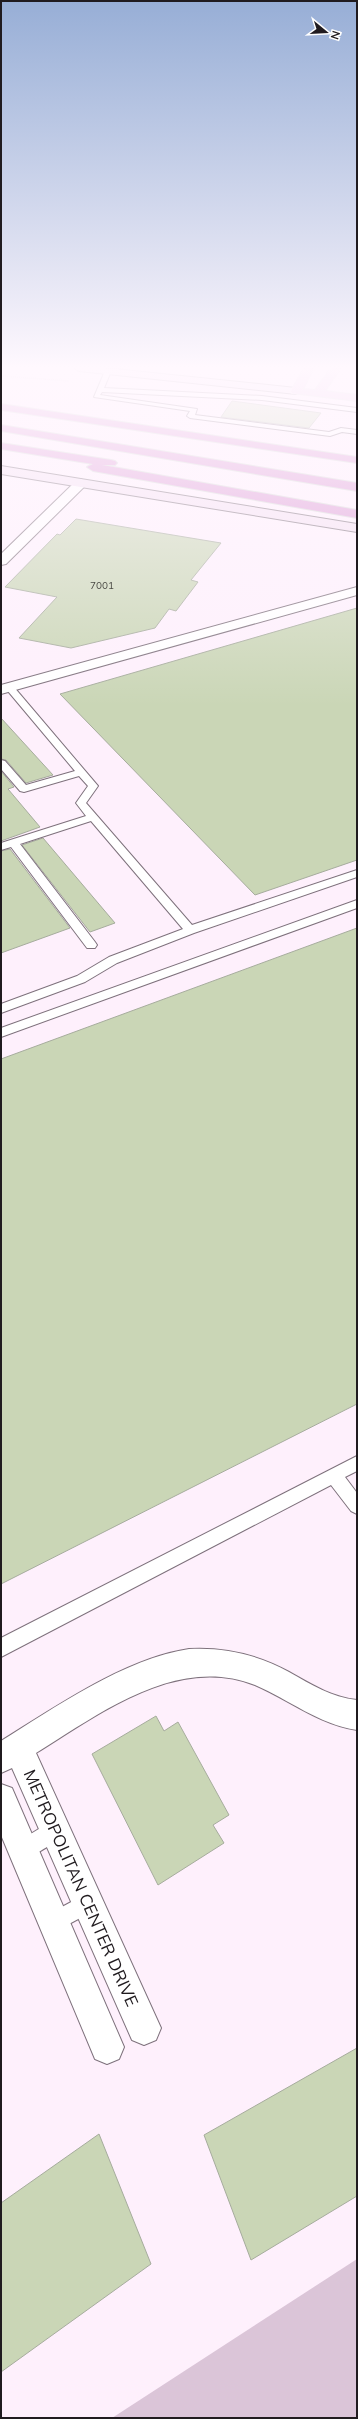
<svg xmlns="http://www.w3.org/2000/svg" width="358" height="2419" viewBox="0 0 358 2419" font-family="Mulish,sans-serif">
<style>
.green{fill:#dbc5d8}
.building{fill:#cad6b6;stroke:#a6ac9d}
.lines{fill:none;stroke-linecap:round;stroke-linejoin:round}
.lane-casing{stroke:#7e717c;stroke-width:2}
.street-casing{stroke:#7e717c;stroke-width:2}
.secondary-casing{stroke:#7e717c;stroke-width:2}
.primary-casing{stroke:#d7d6d7;stroke-width:2}
.highway-casing{stroke:#d7d6d7;stroke-width:2}
.path{stroke:#9f949d;stroke-width:1.5;stroke-dasharray:0.5 1.5;stroke-linecap:butt}
.lane{fill:#fff;fill-rule:evenodd}
.street{fill:#fff;fill-rule:evenodd}
.secondary{fill:#f4e0f2;fill-rule:evenodd}
.primary{fill:#e9c1e5;fill-rule:evenodd}
.highway{fill:#db98d4;fill-rule:evenodd}
.labels{text-anchor:middle;stroke-width:3;stroke-linejoin:round;paint-order:stroke}
.far-number-label{font-size:10px;fill:#4a4a45}
.near-street-label{font-size:17px;fill:#201b1f;stroke:#fff}
</style>
<rect width="100%" height="100%" fill="#fef0fc"/>
<path class="green" d="M357 2259V2418H112Z"/>
<path class="building" d="M232 401 321 413 309 428 221 417Z
M76 519 221 543 191 580 198 582 176 611 169 609 155 628 71 648 19 638 57 597 5 587 57 534 60 535Z
M357 608V860L255 895 60 694Z
M1 718 53 775 26 783 6 760 1 759Z
M1 771 14 787 8 789 40 827 1 841Z
M43 838 115 923 90 932 22 845Z
M10 849 70 928 1 953V851Z
M357 928V1404L1 1584V1059Z
M156 1716 164 1731 178 1722 229 1815 213 1825 224 1843 158 1885 92 1754Z
M357 2048V2196L251 2260 204 2135Z
M99 2134 151 2264 1 2372V2203Z"/>
<g class="lines">
<defs>
<path id="lane" d="M108 369 111 371 104 388 262 396 357 408V412L262 400 102 392 100 395 197 409 195 415 329 432 341 428 357 430V434L342 432 330 436 190 418 187 416 190 411 94 397 105 371Z
M10 685 13 686 98 786 86 803 192 925 357 870V877L194 933 117 963 85 982 1 1013V1004L77 976 109 957 183 929 91 821 20 844 95 942 97 945 95 948H87L11 847 1 850V843L86 816 76 803 88 786 79 776 24 792 20 791 1 769V760L5 761 26 785 75 771 7 690V686Z
M357 900V908L1 1037V1028Z
M357 1456V1471L345 1477 357 1493V1514L351 1511 331 1485 1 1657V1638Z
M55 1819 62 1822 65 1829C59 1842 36 1854 23 1860L16 1857 13 1850 16 1843Z
M88 1893 95 1896 98 1903 95 1910 54 1932 47 1929 44 1922 47 1915Z"/>
<path id="street" d="M81 479 87 483 85 486 6 564 1 565V554L77 480Z
M357 587V595L1 694V685Z
M189 1649C225 1647 258 1655 289 1672 312 1685 331 1697 357 1700V1730C318 1724 290 1700 255 1685 177 1654 99 1714 36 1753L161 2028 156 2040 144 2045 132 2040 12 1768 1 1773V1741C54 1708 126 1658 189 1649Z
M1 1784 12 1788 124 2047 119 2059 107 2064 95 2059 1 1835Z"/>
<path id="secondary" d="M74 368H105L296 388 301 391 296 394 79 371Z
M1 466 357 524V532L1 474Z"/>
<path id="primary" d="M304 368H314L303 389 315 390 331 368H341L325 391 357 395V401L292 393 291 391Z"/>
<path id="highway" d="M1 404 357 457V463L1 410Z
M1 425 357 483V491L1 431Z
M1 443 111 460 115 461 117 463 115 465H102L357 510V518L93 471 87 467 93 464 1 449Z"/>
</defs>
<use href="#lane" class="lane-casing"/>
<use href="#street" class="street-casing"/>
<use href="#secondary" class="secondary-casing"/>
<use href="#primary" class="primary-casing"/>
<use href="#highway" class="highway-casing"/>
<path class="path" d="M282 368 287 371
M1 376 69 381"/>
<use href="#lane" class="lane"/>
<use href="#street" class="street"/>
<use href="#secondary" class="secondary"/>
<use href="#primary" class="primary"/>
<use href="#highway" class="highway"/>
</g>
<linearGradient id="sky" x2="0" y2="1"><stop stop-color="#97aed6"/><stop offset="0.52" stop-color="#fff8fe"/><stop offset="1" stop-color="#fff8fe" stop-opacity="0"/></linearGradient>
<rect width="358" height="706" fill="url(#sky)"/>
<g class="labels">
<g class="far-number-label">
<text x="102" y="589">7001</text>
</g>
<g class="near-street-label">
<text transform="translate(81 1888) rotate(66)" y="6">METROPOLITAN CENTER DRIVE</text>
</g>
</g>
<rect width="358" height="2419" fill="none" stroke="#201b1f" stroke-width="4"/>
<g transform="translate(326 32) rotate(108)" stroke="#ffffff" stroke-width="3" paint-order="stroke">
<path d="M0-3L7 15L0 10L-7 15Z" fill="#201b1f"/>
<text y="-6" font-size="11" font-weight="bold" text-anchor="middle" fill="#201b1f">N</text>
</g>
</svg>
